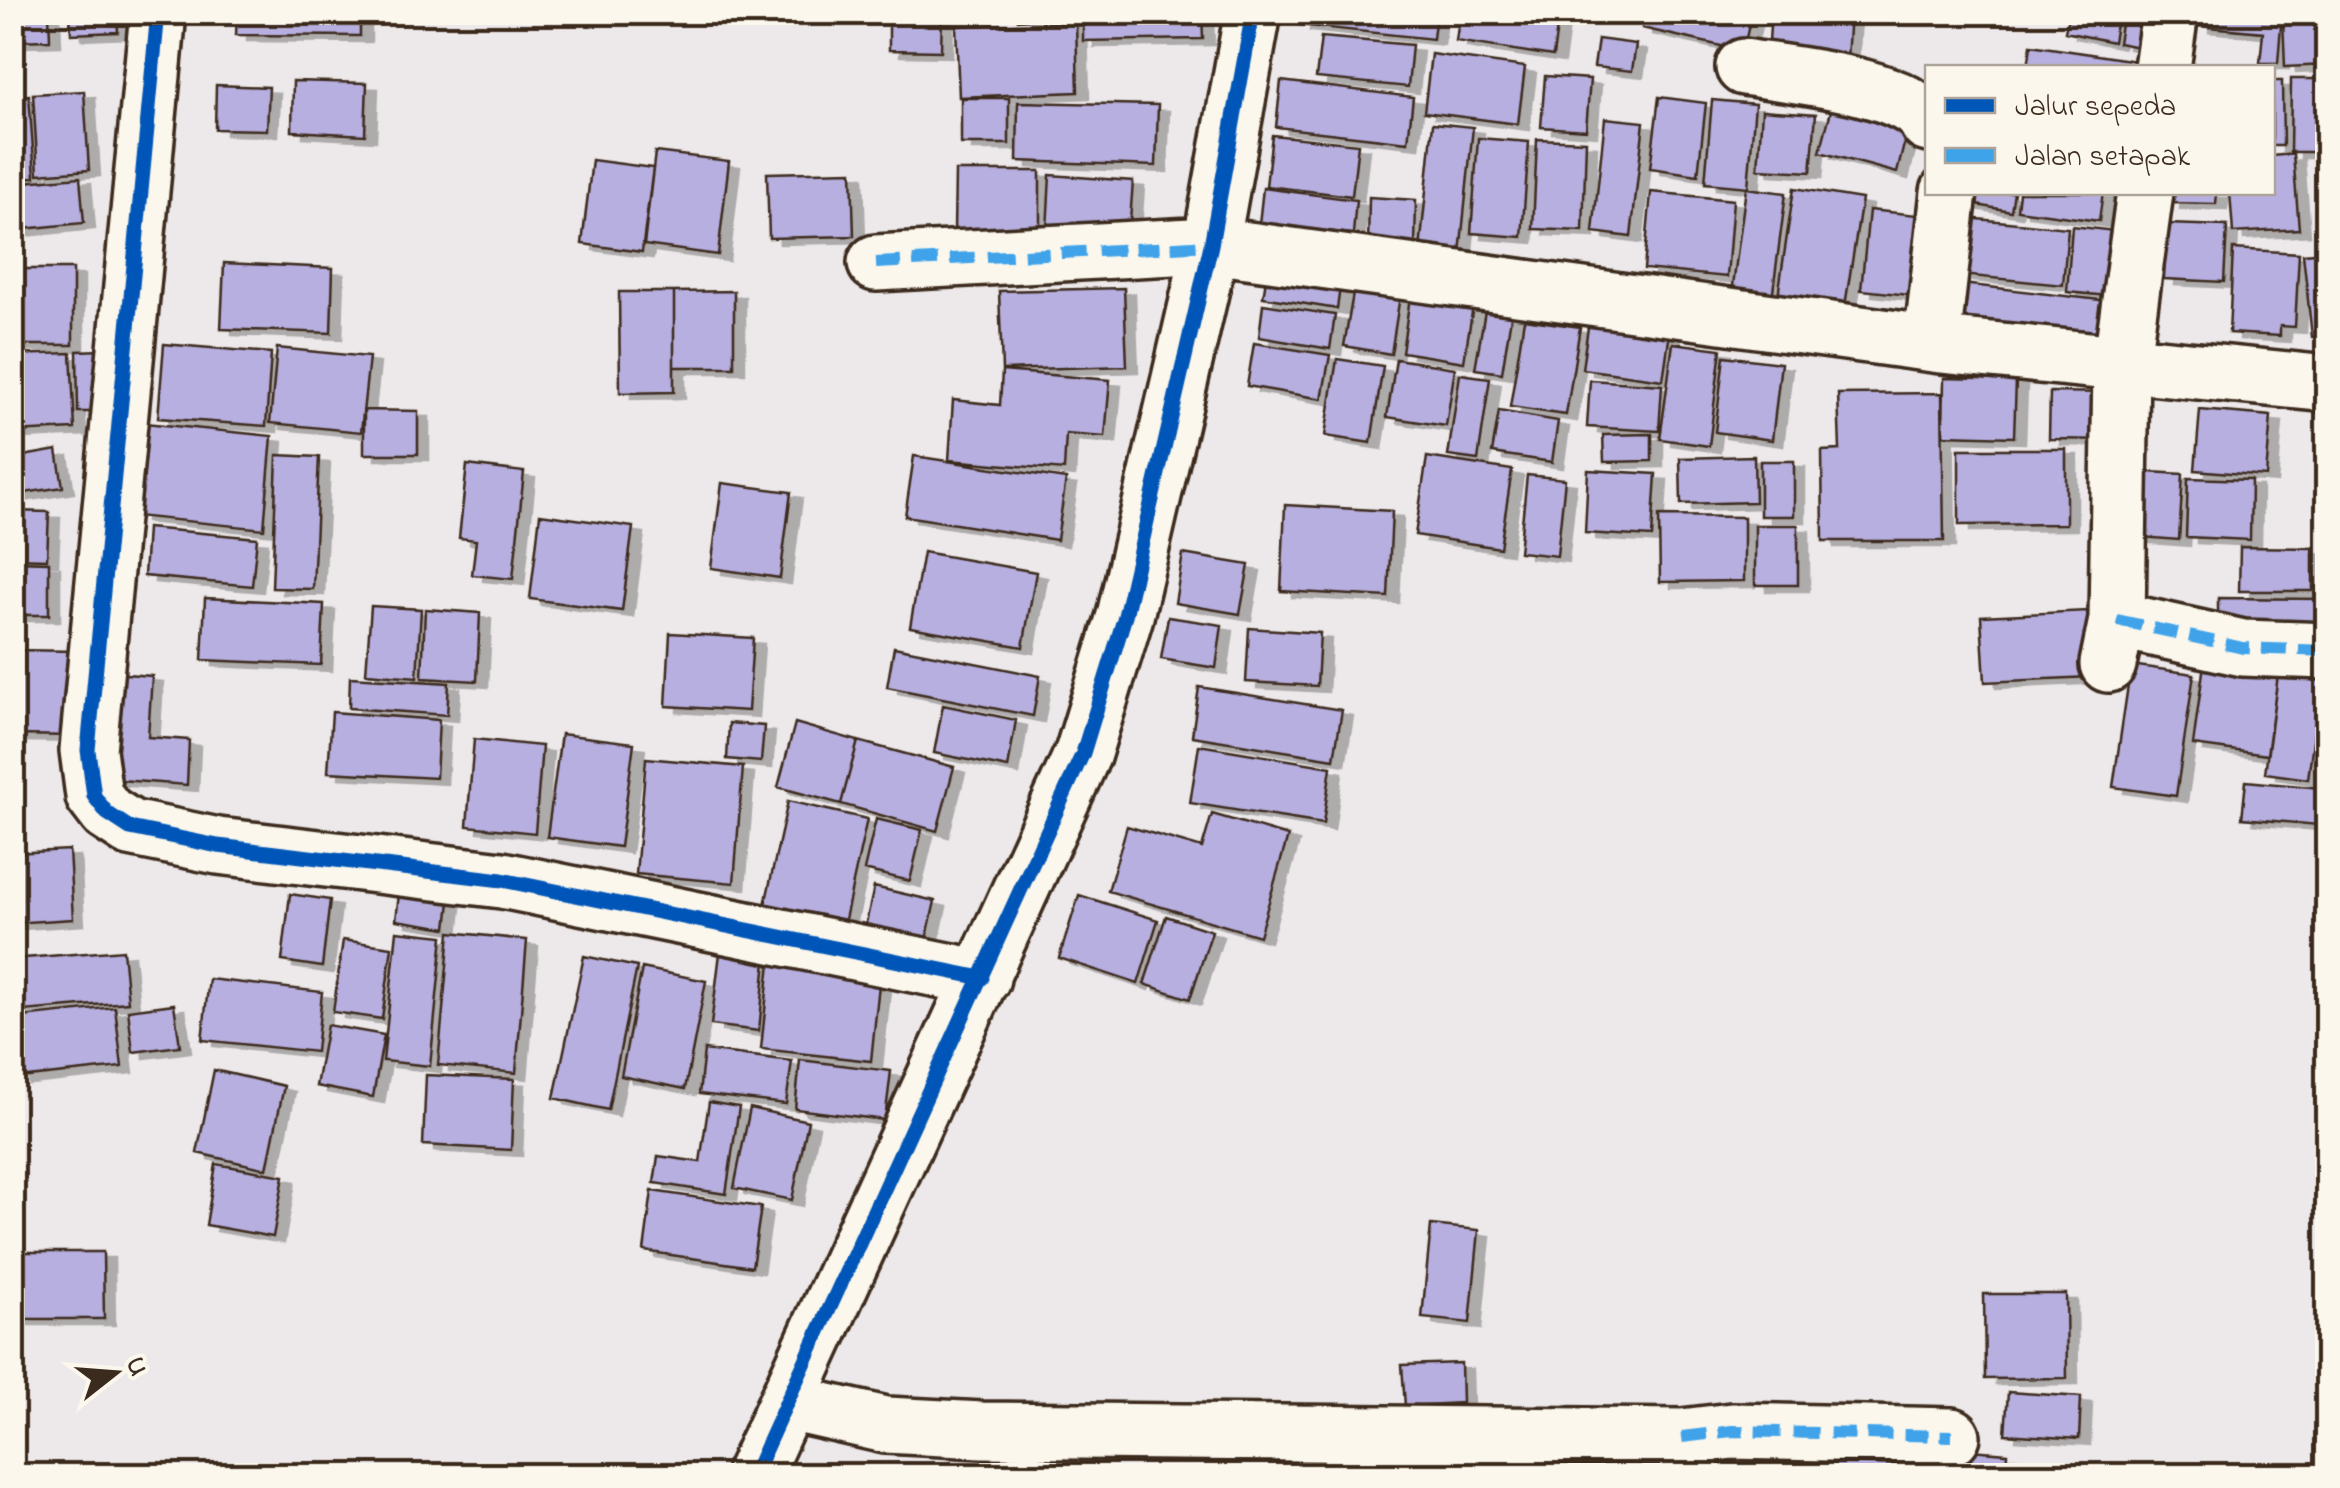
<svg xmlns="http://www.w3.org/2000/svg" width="2340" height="1488" viewBox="0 0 2340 1488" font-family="'Indie Flower',sans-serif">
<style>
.building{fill:#b7afe0;stroke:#3b2a1e;stroke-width:2.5;filter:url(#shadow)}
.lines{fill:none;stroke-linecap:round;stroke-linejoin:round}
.minor-casing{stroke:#3b2a1e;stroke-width:62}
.minor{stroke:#fbf7ec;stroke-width:55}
.quiet{stroke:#3fa3ea;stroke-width:12;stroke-dasharray:25 12;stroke-linecap:butt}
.cycleway-casing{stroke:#fbf7ec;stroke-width:21}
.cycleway{stroke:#0057b8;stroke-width:15}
</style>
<defs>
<filter id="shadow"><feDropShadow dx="11" dy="6" stdDeviation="0" flood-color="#0004"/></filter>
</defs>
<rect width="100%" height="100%" fill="#ede9ea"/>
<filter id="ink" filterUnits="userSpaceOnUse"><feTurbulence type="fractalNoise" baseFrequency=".01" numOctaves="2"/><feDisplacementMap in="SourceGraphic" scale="20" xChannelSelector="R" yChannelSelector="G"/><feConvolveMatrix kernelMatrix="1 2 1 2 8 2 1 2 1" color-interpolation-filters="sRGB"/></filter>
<g filter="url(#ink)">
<path class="building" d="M12 12H49L50 40 12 41Z
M70 12H117L118 32 71 34Z
M237 12H360V36L236 35Z
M1018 12H1080L1081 16 1018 20Z
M1083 12H1202L1203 39 1083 41Z
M1301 12H1436L1433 39 1299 25Z
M1460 12H1559L1553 56 1456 41Z
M1645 12H1752L1743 51 1642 28Z
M1771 12H1850L1847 60 1768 55Z
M2069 12H2118L2113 42 2065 32Z
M2123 12H2155L2149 49 2118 43Z
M2199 12H2282L2278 63H2260L2263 32 2198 26Z
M889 13 942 14 941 51 889 50Z
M2328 15V65L2285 67 2283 18Z
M1076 22 1078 92 959 97 956 26Z
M1321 37 1412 45 1408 87 1316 78Z
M1598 39 1636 44 1632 71 1594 67Z
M2031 45 2150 63V68H2028Z
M1431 54 1525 67 1518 124 1424 112Z
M1545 76 1590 79 1586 130 1541 127Z
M2291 79H2328V152H2290Z
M293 81 367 83 365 135 292 131Z
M1281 81 1413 97 1408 142 1276 127Z
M2272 81H2282L2283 146H2272Z
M216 85 269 87 267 130 215 129Z
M84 91 89 170 38 174 33 94Z
M29 95 35 177 12 178V96Z
M1659 97 1706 103 1698 175 1650 168Z
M961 98H1009V144H961Z
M1712 100 1755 104 1748 187 1705 183Z
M1018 102 1158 105 1156 166 1017 161Z
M1833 103 1909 124 1897 173 1820 152Z
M1762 110 1816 114 1811 172 1758 169Z
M1605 118 1644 122 1631 237 1593 232Z
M1433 123 1473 127 1460 254 1420 250Z
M1272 135 1358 144 1352 196 1266 186Z
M1478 138 1529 142 1522 237 1471 233Z
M1537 139 1586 141 1583 231 1533 229Z
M655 152 729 161 718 255 644 245Z
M2293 154 2299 229 2233 233 2230 192H2272V156Z
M592 160 653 168 642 252 582 244Z
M852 171 854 236 769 238 767 173Z
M955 171H1040V232L954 231Z
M1050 175 1133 181 1129 235 1047 230Z
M80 177 84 223 12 230V183Z
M1263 188 1356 200 1353 234 1259 224Z
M1746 188 1786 193 1772 299 1732 293Z
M1794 188 1862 199 1845 306 1778 296Z
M1651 192 1733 200 1727 277 1644 269Z
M1967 192H2014L2011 211 1965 203Z
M2019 192H2103L2099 221 2017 210Z
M2170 192H2217L2216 204 2169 203Z
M1369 197 1416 200 1415 248 1368 246Z
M1869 210 1937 217 1928 297 1861 290Z
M1967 218 2068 228 2063 285 1961 275Z
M2166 224 2227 226 2224 282 2164 279Z
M2072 226 2115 231 2108 296 2067 292Z
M2233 249 2299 253 2295 327 2280 326V336L2229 333Z
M2328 252V336L2312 337 2303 254Z
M1269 262 1342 273 1337 309 1263 297Z
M224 263 333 268 331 333 221 329Z
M12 269H73V345H12Z
M1356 276 1402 283 1391 354 1344 346Z
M1953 283 2109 301 2104 348 1948 329Z
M1124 288 1127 366 1002 370 999 291Z
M1411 290 1474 300 1464 362 1402 352Z
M734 291V367H674V292Z
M619 292H674V392L620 393Z
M1487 299 1513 304 1502 373 1475 369Z
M1263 304 1335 315 1330 349 1259 337Z
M1524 319 1580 327 1566 415 1510 407Z
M1589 320 1670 332 1663 380 1582 369Z
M1254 343 1330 355 1322 399 1247 386Z
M1673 343 1721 349 1709 446 1660 439Z
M164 344 271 353 266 426 158 418Z
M277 348 369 357 361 432 270 423Z
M101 350 103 412H78L77 351Z
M71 353 75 429 12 432V355Z
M1724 356 1781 363 1772 440 1715 432Z
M1337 359 1383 366 1371 443 1325 436Z
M1396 359 1455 368 1446 426 1387 417Z
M1002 371 1110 380 1105 437 1066 434 1064 470 949 460 953 400 1000 405Z
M1460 374 1490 378 1478 460 1448 456Z
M1944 378 2016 380 2014 437 1943 435Z
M1590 380 1662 385 1659 431 1587 427Z
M2050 392 2112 393V440L2049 439Z
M1942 393 1944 541H1823L1822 451 1840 450 1838 394Z
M364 410 418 411V454H364Z
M2200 410 2271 416 2266 476 2195 470Z
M1499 411 1558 421 1552 462 1492 453Z
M145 423 272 436 264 529 135 516Z
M1652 434V461L1604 462 1603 435Z
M1959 449H2066V524L1959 525Z
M57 450 63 487 12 495V458Z
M277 455 319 457 313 589 272 588Z
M914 456 1066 479 1057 540 905 516Z
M1754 456 1755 502 1681 504 1680 458Z
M1427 457 1512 470 1500 548 1415 535Z
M1760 461H1794V516H1760Z
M467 465 524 472 513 579 472 575 476 540 459 538Z
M1588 470 1656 474 1652 537 1585 533Z
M2132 471 2183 474 2179 540 2128 536Z
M1527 475 1565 479 1557 556 1519 552Z
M2188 478 2251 480 2250 540 2186 537Z
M722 483 791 492 780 578 711 568Z
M1285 505 1392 511 1388 597 1281 591Z
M12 511 49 512 47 559 12 558Z
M540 514 633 527 622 611 530 599Z
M1659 516 1744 517V581L1660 582Z
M1755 525H1798V585H1755Z
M147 528 257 538 252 586 144 576Z
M2240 547 2313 548V591H2239Z
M923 552 1036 572 1023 647 910 627Z
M1183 554 1249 565 1240 614 1175 603Z
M12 561 49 562V615H12Z
M205 598 324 604 321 665 202 660Z
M2218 598 2328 599V637L2218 636Z
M371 606 421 609 417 677 366 673Z
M425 609 480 613 477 681 422 678Z
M2087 611 2091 677 1985 682 1981 616Z
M1168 617 1222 625 1216 668 1161 659Z
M1249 628 1320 633 1317 686 1246 682Z
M670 633 753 638 748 711 666 706Z
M894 647 1040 676 1033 716 887 687Z
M2206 649 2278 675 2267 755 2193 745Z
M12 650 78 651 77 736 12 735Z
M2131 665 2194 674 2176 796 2113 787Z
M112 673 152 676 148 737 189 740 187 785 106 779Z
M2278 675 2321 680 2308 779 2265 773Z
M350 677 449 683 447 715 349 708Z
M1199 687 1342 710 1334 759 1192 736Z
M943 705 1016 720 1008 768 934 753Z
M332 712 439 720 436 778 328 772Z
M729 723 764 726 761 762 727 759Z
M795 723 858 741 841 804 778 787Z
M561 734 634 743 620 847 547 837Z
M474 739 542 746 535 833 467 826Z
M858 741 954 767 937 831 841 804Z
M1199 745 1331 767 1323 824 1190 803Z
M646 758 743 767 734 883 636 874Z
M2246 781 2321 788 2318 825 2242 818Z
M788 801 867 819 844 924 765 905Z
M1212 814 1288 836 1259 936 1108 891 1127 826 1202 848Z
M876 819 922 830 910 881 864 870Z
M69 850 73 919 12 923V853Z
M400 885 451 893 447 928 396 920Z
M874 887 935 901 925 946 864 932Z
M290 894 330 900 322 967 282 961Z
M1079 895 1158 920 1138 984 1059 958Z
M1166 916 1212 931 1190 999 1144 984Z
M397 931 443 936 430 1066 383 1061Z
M450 932 527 940 516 1073 438 1065Z
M343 940 392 947 382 1019 333 1012Z
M721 945 767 950 759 1031 711 1025Z
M123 950 128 1002 12 1012V959Z
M584 956 637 967 608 1110 554 1098Z
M770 962 880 975 871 1061 761 1049Z
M642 968 706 981 685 1089 621 1076Z
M209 979 322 992 316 1052 202 1040Z
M174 1004 180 1046 133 1052 128 1010Z
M115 1007 122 1067 18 1078 12 1018Z
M327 1025 384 1035 373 1097 316 1086Z
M704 1050 792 1061 786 1104 699 1094Z
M800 1060 891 1071 885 1120 795 1109Z
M214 1070 284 1086 267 1169 197 1153Z
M426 1075 514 1079 511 1150 423 1145Z
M709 1102 739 1107 726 1194 654 1183 658 1156 700 1162Z
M750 1108 808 1121 792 1200 734 1188Z
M216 1164 284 1176 273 1237 206 1225Z
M652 1191 761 1207 752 1267 644 1251Z
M1431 1225 1479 1230 1470 1323 1422 1318Z
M14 1252H103L104 1319H14Z
M1984 1294H2066L2067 1378 1985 1379Z
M1461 1363 1462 1403 1405 1406 1402 1365Z
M2008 1392 2081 1397 2079 1439 2005 1434Z
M1778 1439 1781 1475 1733 1476 1730 1442Z
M1813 1444 1915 1453 1913 1476H1810Z
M1970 1450 2007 1453 2006 1476H1968Z
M1488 1461 1625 1462V1476H1488Z
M1917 1471 1964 1473V1476H1916Z"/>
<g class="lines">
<defs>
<path id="minor" d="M158 12 88 750 94 796 107 813 130 828 218 846 502 880 982 978
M1744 67C1784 74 1912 85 1928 124
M2162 68 2170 12
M876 263 1211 245 1941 345 2328 384
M1932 343 1949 192
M2117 620 2243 648 2328 651
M2108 664 2117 620 2121 366 2145 192
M789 1403 886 1425 982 1430 1682 1437 1693 1476
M1682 1437 1732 1431 1952 1436
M753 1476 1083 753 1125 616 1211 245 1253 12"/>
</defs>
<use href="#minor" class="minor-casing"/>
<use href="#minor" class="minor"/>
<path class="quiet" d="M876 263 1211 245
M2117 620 2243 648 2328 651
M1682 1437 1732 1431 1952 1436"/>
<defs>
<path id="cycleway" d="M158 12 88 750 94 796 107 813 130 828 218 846 502 880 982 978
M753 1476 1083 753 1125 616 1211 245 1253 12"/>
</defs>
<use href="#cycleway" class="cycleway-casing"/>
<use href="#cycleway" class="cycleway"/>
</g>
</g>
<rect width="2340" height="1488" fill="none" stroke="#fbf7ec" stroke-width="50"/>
<rect x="25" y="25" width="2290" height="1438" fill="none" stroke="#3b2a1e" stroke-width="4" filter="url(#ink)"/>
<rect x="1925" y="65" width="350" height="130" fill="#fbf7ec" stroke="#aea59a" stroke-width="2.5"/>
<rect x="1945" y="98" width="50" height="15" fill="#0057b8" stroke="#aea59a" stroke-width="2.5"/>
<text x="2015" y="115" font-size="30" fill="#3b2a1e">Jalur sepeda</text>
<rect x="1945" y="148" width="50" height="15" fill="#3fa3ea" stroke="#aea59a" stroke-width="2.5"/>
<text x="2015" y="165" font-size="30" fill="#3b2a1e">Jalan setapak</text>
<g transform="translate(115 1373) rotate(73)" stroke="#fbf7ec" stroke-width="8" paint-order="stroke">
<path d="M0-8L18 38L0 25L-18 38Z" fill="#3b2a1e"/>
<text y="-15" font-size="28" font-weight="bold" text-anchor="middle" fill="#3b2a1e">U</text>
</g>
</svg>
